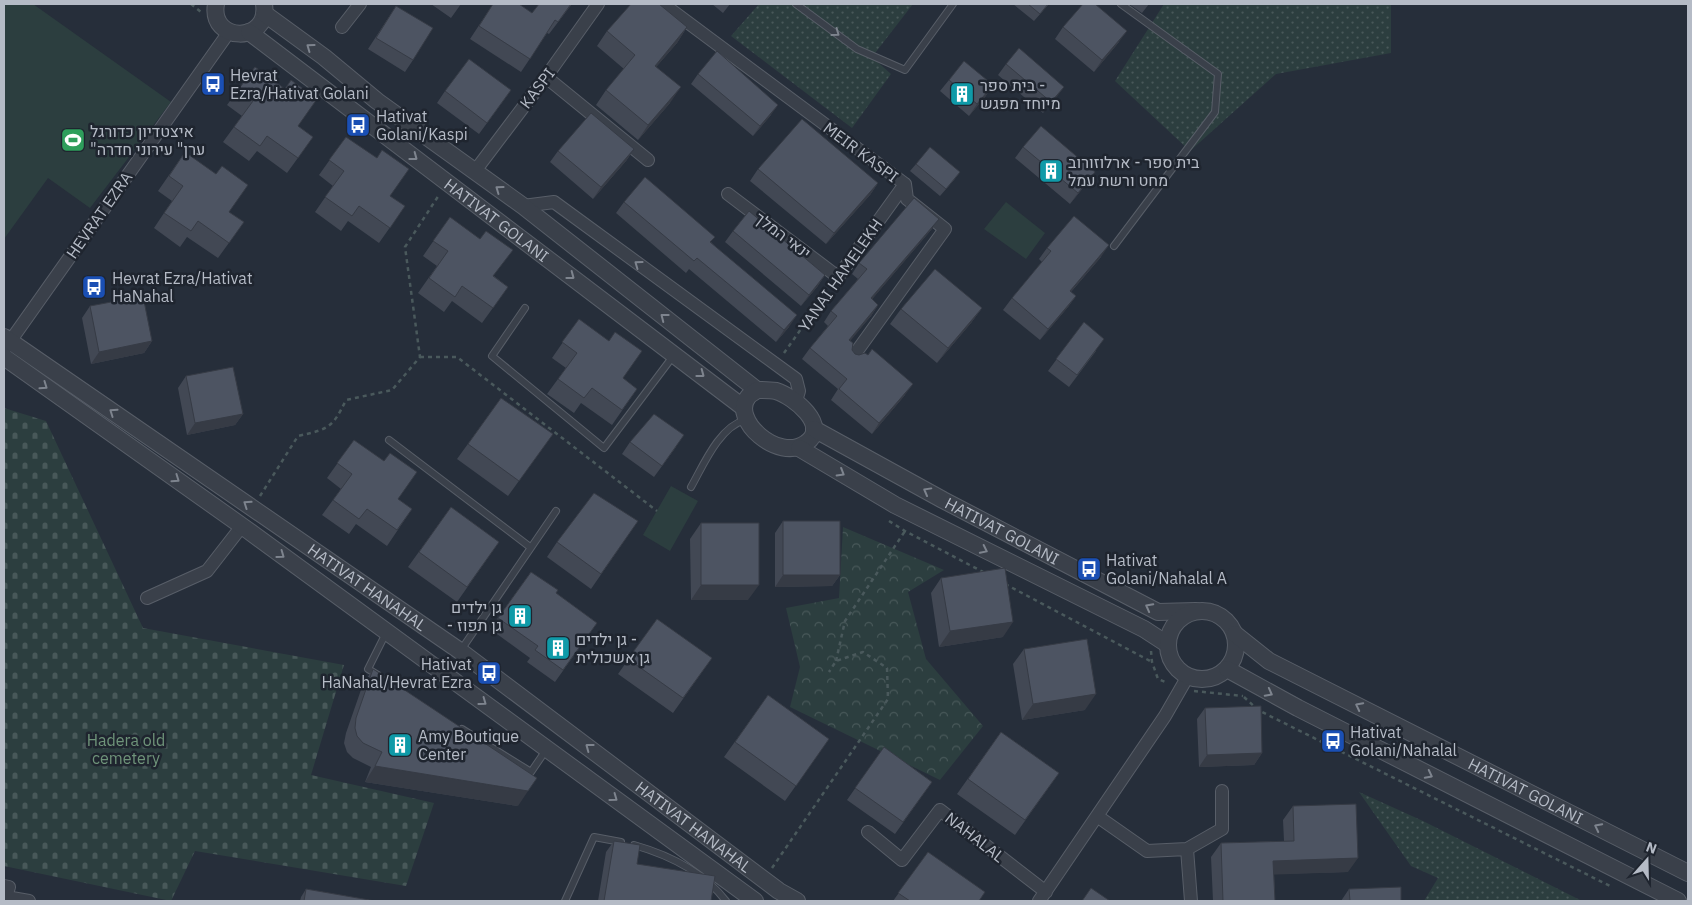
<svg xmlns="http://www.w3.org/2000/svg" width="1692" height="905" viewBox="0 0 1692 905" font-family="'IBM Plex Sans',Heebo,sans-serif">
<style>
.grass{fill:url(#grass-dots)}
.cemetery{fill:url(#cemetery-stones)}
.park{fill:url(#park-crowns)}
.garden{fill:#2c3e3f}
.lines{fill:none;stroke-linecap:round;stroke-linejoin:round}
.service-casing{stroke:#585e68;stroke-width:8}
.minor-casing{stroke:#585e68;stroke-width:14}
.tertiary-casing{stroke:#585e68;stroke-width:18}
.path{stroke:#4a595c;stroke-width:2.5;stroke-dasharray:4 4;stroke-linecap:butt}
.service{stroke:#3a404a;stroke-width:6}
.minor{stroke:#3a404a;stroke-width:12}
.tertiary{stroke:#3a404a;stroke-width:16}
.wall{fill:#424854}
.shaded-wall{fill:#363b45}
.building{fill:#4d5462;stroke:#363b45}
.oneway{stroke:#7e848e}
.labels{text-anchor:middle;stroke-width:5;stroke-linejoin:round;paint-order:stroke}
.poi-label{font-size:16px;fill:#b5bbc6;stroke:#1f252f;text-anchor:start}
.street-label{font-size:16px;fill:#b5bbc6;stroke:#1f252f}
.park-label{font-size:16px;fill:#6f947a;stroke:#1f252f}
</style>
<defs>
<pattern id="grass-dots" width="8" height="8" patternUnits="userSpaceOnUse" patternTransform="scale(1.25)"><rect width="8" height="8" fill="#2c3e3f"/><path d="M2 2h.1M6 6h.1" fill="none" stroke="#485859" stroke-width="1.8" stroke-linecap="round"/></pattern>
<pattern id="cemetery-stones" width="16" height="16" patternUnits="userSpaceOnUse" patternTransform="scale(1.25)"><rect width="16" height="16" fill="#2c3e3f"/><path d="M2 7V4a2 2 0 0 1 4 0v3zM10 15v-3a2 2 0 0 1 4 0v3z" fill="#485859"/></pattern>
<pattern id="park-crowns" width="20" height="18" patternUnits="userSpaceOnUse" patternTransform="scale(1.25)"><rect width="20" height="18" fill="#2c3e3f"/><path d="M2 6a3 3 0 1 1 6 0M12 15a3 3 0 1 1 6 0" fill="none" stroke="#485859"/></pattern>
</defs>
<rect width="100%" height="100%" fill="#262e3a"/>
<path class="grass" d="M759 4H913L872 57 891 74 852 128 731 36Z
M1164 4H1391V53L1276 74 1190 151 1115 81Z
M1359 792 1423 821 1582 901H1424L1438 878 1411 866Z"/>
<path class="cemetery" d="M4 408 46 421 143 628 344 665 311 775 434 803 406 886 195 851 171 901 4 866Z"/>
<path class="park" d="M843 527 944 570 908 592 926 659 983 726 940 780 790 707 800 667 786 608 839 598Z"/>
<path class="garden" d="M4 4H33L171 102 90 208 48 178 4 239Z
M1006 202 1045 233 1026 259 984 229Z
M671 486 698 501 670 551 643 535Z"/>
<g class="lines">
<defs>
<path id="service" d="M796 4 857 49 905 70 953 4
M1114 246 1215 112 1218 74 1121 4
M525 308 492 356 604 448 674 355
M389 440 530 547
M691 487C703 466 719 427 745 420
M461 650 556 511
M378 675 368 669 386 633
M462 729 531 772 546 750
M634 845C669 855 703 871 726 901
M565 901 594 837 621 842"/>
<path id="minor" d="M663 4 905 184 907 199 945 229 852 358
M342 27 360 4
M546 77 648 160
M475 171 546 77 598 4
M728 194 838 277 905 184
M523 206 554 202 796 379 799 391 796 401
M4 350 229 32
M147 598 207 571 242 526
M1097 816 1147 851 1187 849 1222 829V791
M868 832 902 860 940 810 1046 892
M1187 849 1191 901
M4 886 9 887 6 897 29 901
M1039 901 1165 716 1188 676"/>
<g id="tertiary">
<path d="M216 4C209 43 270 44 264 4"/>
<path d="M265 14 324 57 377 101 523 206 757 390"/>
<path id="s1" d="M249 32 744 408"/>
<path id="s2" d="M4 337 460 651 779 891 797 901"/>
<path d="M4 357 242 526 755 901"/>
<path d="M757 390C764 390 770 390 776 391 793 396 831 426 806 443 778 463 730 419 748 397 750 394 755 392 757 390Z"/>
<path id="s3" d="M814 429 943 500 1158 612 1196 611"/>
<path d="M799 448 895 505 1144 629 1167 644"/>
<circle cx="1202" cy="645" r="34"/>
<path id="s4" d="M1235 634 1269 661 1688 873"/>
<path d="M1227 669 1298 708 1678 901"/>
</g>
</defs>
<use href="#service" class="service-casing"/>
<use href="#minor" class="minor-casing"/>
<use href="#tertiary" class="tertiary-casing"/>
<path class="path" d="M191 4 201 12
M784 353 830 288
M420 357H457L657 511
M260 496 298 436C328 429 332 429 346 400L392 390 420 357 405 247 439 195
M889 521 905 531 985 573
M1005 584 1152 662
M1151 651 1152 662 1158 679 1168 683
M836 661 845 621 905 531
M1194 691 1243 696
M1244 697 1258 710 1610 886
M772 868 888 699 887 668 863 652 836 661 829 672"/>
<use href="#service" class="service"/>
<use href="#minor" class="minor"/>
<use href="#tertiary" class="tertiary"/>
</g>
<path class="wall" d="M431 4H461L451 18Z
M493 4H519L532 13 572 4 549 34 547 33 521 72 470 39Z
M712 4H730L723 13Z
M1013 4H1049L1034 21Z
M1129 4H1149L1142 13Z
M396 6 413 60 405 72 368 49Z
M687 27 677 43 656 67 670 103 638 140 596 105 606 90 624 69 597 46 607 31Z
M1063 27 1119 42 1094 72 1055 39Z
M1006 64 1056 98 1043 113 998 75Z
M255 67 298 126 313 137 287 173 257 151 249 161 223 142 242 116 227 105Z
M698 74 771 115 753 136 691 84Z
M949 80 993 85 985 97 969 116 940 91Z
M511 90 479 134 437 103 445 91Z
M346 137 390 196 405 206 379 243 348 221 341 231 315 212 333 186 319 175Z
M1023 147 1095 172 1087 183 1070 204 1015 158Z
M634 149 626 161 593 199 550 162 558 151Z
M185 152 229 212 244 222 218 258 187 237 180 247 154 228 172 201 158 191Z
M916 164 960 172 954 180 940 196 910 171Z
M758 169 878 183 870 195 826 244 750 181Z
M624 202 711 242 789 327 776 342 689 269 686 273 616 213Z
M450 217 494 276 508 287 482 323 452 301 444 312 418 293 437 266 423 256Z
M939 219 931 230 872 299 878 305 871 316 850 340 852 350 855 354 905 395 872 434 831 400 838 389 802 359 810 348 828 326 824 322 831 311 858 279 852 274 859 263Z
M733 231 825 275 817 287 801 306 725 242Z
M1047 248 1101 257 1071 292 1076 296 1068 307 1040 340 1003 310 1012 298 1042 262 1039 259Z
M90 306 152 341 144 353 91 364 82 318Z
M982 308 971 323 937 363 890 324 901 309Z
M579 319 623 378 637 389 612 425 581 403 574 413 547 394 566 368 552 358Z
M1084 322 1096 351 1069 387 1048 371Z
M186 376 243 414 235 425 187 435 178 388Z
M501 398 553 434 508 496 457 459Z
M354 440 398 499 412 509 387 546 356 524 349 534 322 515 341 489 327 478Z
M630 442 676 447 654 477 622 454Z
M451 507 499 542 457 602 408 567Z
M638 521 591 589 547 557 557 542Z
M783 521 840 575 832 586 775 587V533Z
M701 523 748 600H691L690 539Z
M531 572 556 593 597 623 555 682 527 662 530 658 490 629Z
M941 578 1003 637 939 647 931 593Z
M657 619 712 658 673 713 618 674Z
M1024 649 1085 710 1022 720 1013 664Z
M373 669 518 806 365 782 371 767 353 758 347 752 344 743 346 733 363 684Z
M768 695 829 739 785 801 724 757Z
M1205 708 1262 753 1254 765 1199 767 1197 719Z
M1001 732 1059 773 1015 835 957 794Z
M884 747 932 782 895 834 847 800Z
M1293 806 1348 872 1274 874 1275 901H1213L1211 857 1221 843 1284 841 1283 820Z
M614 841 637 864 711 901H598L606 852Z
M928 852 979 901H893Z
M306 889 375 901H300L301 897Z
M1349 889 1401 901H1341Z"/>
<path class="shaded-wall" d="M687 27 677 43 644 81 655 66Z
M1127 31 1119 42 1094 72 1102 60Z
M993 85 985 97 969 116 977 104Z
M681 87 670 103 638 140 648 125Z
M1064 87 1056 98 1043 113 1051 102Z
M778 105 771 115 753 136 760 126Z
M634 149 626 161 593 199 601 187Z
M1095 172 1087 183 1070 204 1078 193Z
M878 183 870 195 826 244 834 233Z
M939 219 931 230 863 310 871 298Z
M1109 245 1101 257 1062 302 1070 291Z
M825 275 817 287 801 306 809 295Z
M1076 296 1068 307 1040 340 1048 329Z
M878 305 871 316 842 351 849 340Z
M982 308 971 323 937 363 948 348Z
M797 315 789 327 776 342 784 330Z
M152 341 144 353 91 364 99 352Z
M913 384 905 395 872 434 879 423Z
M243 414 235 425 187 435 195 423Z
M783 575H840L832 586 775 587Z
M701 585H759L748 600H691Z
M1013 622 1003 637 939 647 950 631Z
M1096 694 1085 710 1022 720 1033 704Z
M1262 753 1254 765 1199 767 1207 755Z
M375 766 528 791 518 806 365 782Z
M1358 858 1348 872 1263 875 1273 861Z"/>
<path class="building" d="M493 4H519L532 13 539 4H571L558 22 555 20 530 59 479 26Z
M631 4H659L687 27 655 66 681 87 648 125 606 90 635 55 607 31Z
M1028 4H1048L1040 14Z
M1083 4H1095L1127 31 1102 60 1063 27Z
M396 6 433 28 413 60 376 38Z
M1019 48 1064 87 1051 102 1006 64Z
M717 51 778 105 760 126 698 74Z
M469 59 511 90 487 123 445 91Z
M964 61 993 85 977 104 949 80Z
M255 67 285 89 291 80 317 99 298 126 313 137 298 158 267 136 260 146 234 127 253 101 238 90Z
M591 113 634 149 601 187 558 151Z
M802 119 878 183 834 233 758 169Z
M1041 126 1095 172 1078 193 1023 147Z
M346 137 377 158 382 150 409 169 390 196 405 206 390 228 359 206 352 216 325 197 344 171 329 160Z
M930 147 960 172 946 189 916 164Z
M185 152 216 174 222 166 248 185 229 212 244 222 229 243 198 221 191 231 164 213 183 186 169 176Z
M645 177 715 237 710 242 797 315 784 330 697 258 694 261 624 202Z
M914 198 939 219 871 298 878 305 849 340 853 343 852 350 855 354 859 355 865 353 868 355 872 349 913 384 879 423 839 389 847 379 810 348 837 316 831 311 867 269 859 263Z
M749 211 825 275 809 295 733 231Z
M1074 216 1109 245 1070 291 1076 296 1048 329 1012 298 1051 251 1047 248Z
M450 217 480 239 486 231 513 250 493 276 508 287 493 308 462 286 455 297 429 278 448 251 433 241Z
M935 269 982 308 948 348 901 309Z
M143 296 152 341 99 352 90 306Z
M579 319 609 341 615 332 642 351 623 378 637 389 622 410 592 388 584 398 558 379 577 353 562 342Z
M1084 322 1104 339 1077 375 1056 359Z
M233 367 243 414 195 423 186 376Z
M501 398 553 434 519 481 468 444Z
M654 414 684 435 662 466 630 442Z
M354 440 384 461 390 453 417 472 398 499 412 509 397 530 367 509 359 519 333 500 352 474 337 463Z
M594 493 638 521 601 574 557 542Z
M451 507 499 542 467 587 419 552Z
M783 521H840V575H783Z
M701 523H759V585H701Z
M1005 568 1013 622 950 631 941 578Z
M531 572 558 590 556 593 597 623 563 670 535 650 538 646 498 618Z
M657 619 712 658 683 698 628 659Z
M1087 639 1096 694 1033 704 1024 649Z
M373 669 537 778 528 791 375 766 382 752 363 743 357 736 355 728 356 718Z
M768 695 829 739 796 786 735 742Z
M1261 706 1262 753 1207 755 1205 708Z
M1001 732 1059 773 1025 820 968 779Z
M884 747 932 782 903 822 855 788Z
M1356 804 1358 858 1273 861 1275 901H1223L1221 843 1294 841 1293 806Z
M614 841 640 845 637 864 715 876 711 901H604Z
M928 852 985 892 979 901H910L898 893Z
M1401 887V901H1350L1349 889Z
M1091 888 1110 901H1082Z
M306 889 375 901H304Z"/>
<defs><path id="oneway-chevron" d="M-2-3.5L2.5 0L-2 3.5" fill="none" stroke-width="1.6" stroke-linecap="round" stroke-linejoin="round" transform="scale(1.25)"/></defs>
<g class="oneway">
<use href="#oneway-chevron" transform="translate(836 33) rotate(36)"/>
<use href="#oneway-chevron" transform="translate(310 47) rotate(-144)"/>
<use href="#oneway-chevron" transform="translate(414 157) rotate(37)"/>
<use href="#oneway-chevron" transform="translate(499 189) rotate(-144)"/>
<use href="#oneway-chevron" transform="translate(638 264) rotate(-144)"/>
<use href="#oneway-chevron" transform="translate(571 276) rotate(37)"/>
<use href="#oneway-chevron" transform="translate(664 317) rotate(-142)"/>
<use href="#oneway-chevron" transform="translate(701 374) rotate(37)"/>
<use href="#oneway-chevron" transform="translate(44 386) rotate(35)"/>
<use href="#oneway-chevron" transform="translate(113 412) rotate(-145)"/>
<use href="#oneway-chevron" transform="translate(841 473) rotate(31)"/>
<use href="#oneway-chevron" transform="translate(176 479) rotate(35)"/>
<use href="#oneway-chevron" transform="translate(927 491) rotate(-151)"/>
<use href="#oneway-chevron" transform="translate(247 504) rotate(-145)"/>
<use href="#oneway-chevron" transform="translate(984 550) rotate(26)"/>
<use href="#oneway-chevron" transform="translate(281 555) rotate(36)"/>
<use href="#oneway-chevron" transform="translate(1149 607) rotate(-152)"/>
<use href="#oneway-chevron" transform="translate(1269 693) rotate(28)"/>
<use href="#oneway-chevron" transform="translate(483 702) rotate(36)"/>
<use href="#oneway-chevron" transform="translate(1359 706) rotate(-153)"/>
<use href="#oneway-chevron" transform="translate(589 747) rotate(-143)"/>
<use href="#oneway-chevron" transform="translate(1429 775) rotate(27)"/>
<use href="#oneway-chevron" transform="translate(614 798) rotate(36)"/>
<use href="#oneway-chevron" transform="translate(1598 827) rotate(-153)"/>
</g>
<defs>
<symbol id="bus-square" viewBox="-11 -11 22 22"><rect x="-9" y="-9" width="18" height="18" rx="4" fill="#1a4fb4" stroke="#1f252f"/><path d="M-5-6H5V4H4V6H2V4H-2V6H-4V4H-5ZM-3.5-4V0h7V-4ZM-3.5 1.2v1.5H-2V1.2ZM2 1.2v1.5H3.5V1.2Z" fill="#fff"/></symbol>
<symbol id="building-square" viewBox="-11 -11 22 22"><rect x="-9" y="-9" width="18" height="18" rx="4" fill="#0f9aa8" stroke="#1f252f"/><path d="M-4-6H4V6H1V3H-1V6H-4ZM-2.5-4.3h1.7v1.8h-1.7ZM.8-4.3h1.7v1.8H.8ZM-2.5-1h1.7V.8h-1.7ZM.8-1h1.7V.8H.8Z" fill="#fff"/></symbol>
<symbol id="stadium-square" viewBox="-11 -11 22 22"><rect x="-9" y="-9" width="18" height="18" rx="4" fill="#2e9e5b" stroke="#1f252f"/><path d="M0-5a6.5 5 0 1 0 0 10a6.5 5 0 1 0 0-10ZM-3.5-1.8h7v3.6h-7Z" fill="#fff"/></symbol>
</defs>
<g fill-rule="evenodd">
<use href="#bus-square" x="199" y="70" width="28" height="28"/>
<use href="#building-square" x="948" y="80" width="28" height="28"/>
<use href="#bus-square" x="344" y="111" width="28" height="28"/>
<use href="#stadium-square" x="59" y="126" width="28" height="28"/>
<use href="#building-square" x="1037" y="157" width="28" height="28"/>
<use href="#bus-square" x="80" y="273" width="28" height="28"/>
<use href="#bus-square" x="1075" y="555" width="28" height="28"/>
<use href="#building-square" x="506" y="602" width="28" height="28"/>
<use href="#building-square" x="544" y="634" width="28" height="28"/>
<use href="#bus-square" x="475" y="659" width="28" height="28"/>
<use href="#bus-square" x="1319" y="727" width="28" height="28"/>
<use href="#building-square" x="386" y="731" width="28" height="28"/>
</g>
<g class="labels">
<g class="poi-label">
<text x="230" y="81">Hevrat<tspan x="230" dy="18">Ezra/Hativat Golani</tspan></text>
<text x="980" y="91">בית ספר -<tspan x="980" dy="18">מיוחד מפגש</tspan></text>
<text x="376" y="122">Hativat<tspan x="376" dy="18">Golani/Kaspi</tspan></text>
<text x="90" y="137">איצטדיון כדורגל<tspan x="90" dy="18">"ערן" עירוני חדרה</tspan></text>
<text x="1068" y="168">בית ספר - ארלוזורוב<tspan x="1068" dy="18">מחט ורשת עמל</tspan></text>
<text x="112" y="284">Hevrat Ezra/Hativat<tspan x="112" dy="18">HaNahal</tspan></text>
<text x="1106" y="566">Hativat<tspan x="1106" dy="18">Golani/Nahalal A</tspan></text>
<text x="502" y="613" text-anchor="end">גן ילדים<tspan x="502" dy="18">- גן תפוז</tspan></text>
<text x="576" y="645">גן ילדים -<tspan x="576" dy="18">גן אשכולית</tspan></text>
<text x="472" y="670" text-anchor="end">Hativat<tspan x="472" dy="18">HaNahal/Hevrat Ezra</tspan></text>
<text x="1350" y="738">Hativat<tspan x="1350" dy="18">Golani/Nahalal</tspan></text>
<text x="418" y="742">Amy Boutique<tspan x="418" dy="18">Center</tspan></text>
</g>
<g class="street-label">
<text transform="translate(537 88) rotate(-53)" y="6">KASPI</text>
<text transform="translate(861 152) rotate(37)" y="6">MEIR KASPI</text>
<text transform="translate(99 215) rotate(-55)" y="6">HEVRAT EZRA</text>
<text dy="6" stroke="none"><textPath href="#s1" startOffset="311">HATIVAT GOLANI</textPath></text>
<text transform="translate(783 235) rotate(37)" y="6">ינאי המלך</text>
<text transform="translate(840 275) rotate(-55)" y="6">YANAI HAMELEKH</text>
<text dy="6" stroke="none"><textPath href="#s3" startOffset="214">HATIVAT GOLANI</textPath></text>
<text dy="6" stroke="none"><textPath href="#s2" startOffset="441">HATIVAT HANAHAL</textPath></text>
<text dy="6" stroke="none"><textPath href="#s4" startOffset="331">HATIVAT GOLANI</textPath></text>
<text dy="6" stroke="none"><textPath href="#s2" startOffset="846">HATIVAT HANAHAL</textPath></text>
<text transform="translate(975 837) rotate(38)" y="6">NAHALAL</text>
</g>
<g class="park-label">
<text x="126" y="746">Hadera old<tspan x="126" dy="18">cemetery</tspan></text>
</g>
</g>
<rect width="1692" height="905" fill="none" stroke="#b5bbc6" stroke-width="10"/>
<g transform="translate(1647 860) rotate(20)" stroke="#1f252f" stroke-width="4" paint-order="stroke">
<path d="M0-4L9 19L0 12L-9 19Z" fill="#b5bbc6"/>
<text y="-8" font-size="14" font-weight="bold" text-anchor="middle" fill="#b5bbc6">N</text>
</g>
</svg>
